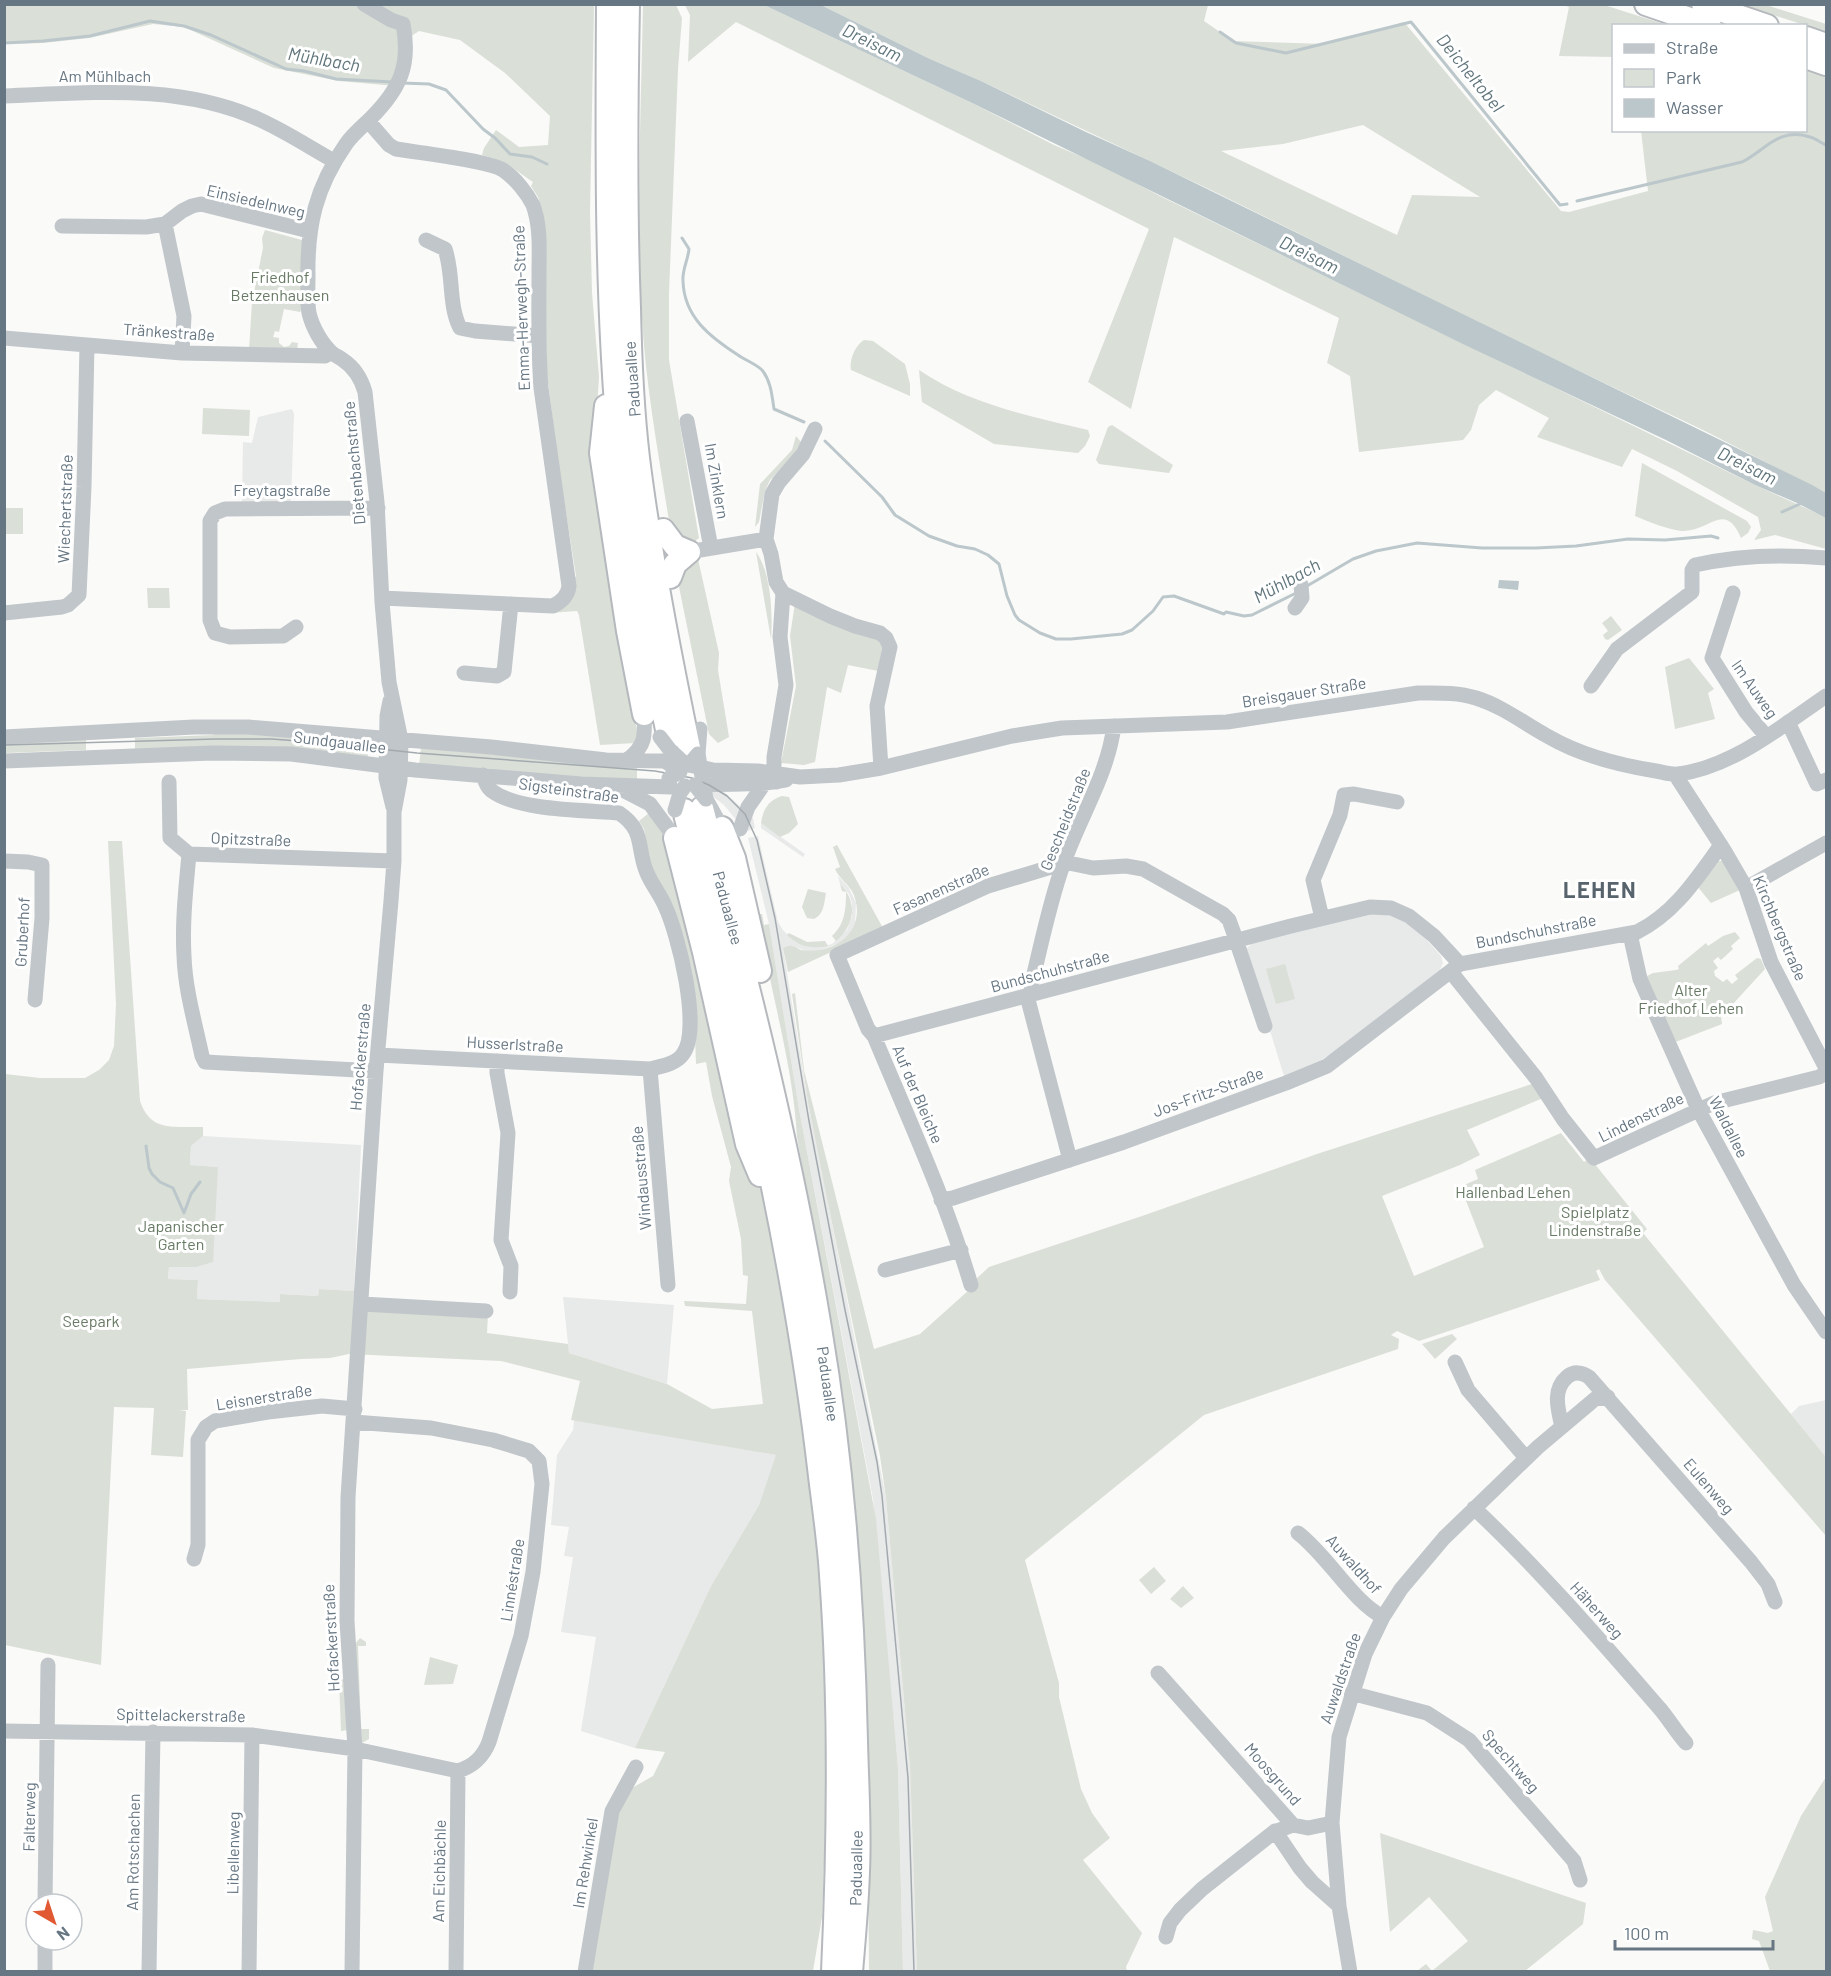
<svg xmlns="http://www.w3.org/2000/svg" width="1831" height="1976" viewBox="0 0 1831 1976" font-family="Barlow,sans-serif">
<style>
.built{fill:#e8e9e9}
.green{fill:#dadfd7;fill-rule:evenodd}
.water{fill:#bbc7cb}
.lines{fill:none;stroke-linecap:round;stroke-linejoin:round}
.stream{stroke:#bbc7cb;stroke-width:3}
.highway-casing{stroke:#b5b9bd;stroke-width:26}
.minor{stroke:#c1c6ca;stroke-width:15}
.highway{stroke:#fff;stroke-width:22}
.tram{stroke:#a3aaaf;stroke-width:1.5}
.minor-bridge{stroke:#c1c6ca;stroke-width:15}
.labels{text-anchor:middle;stroke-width:6;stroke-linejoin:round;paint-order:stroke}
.street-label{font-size:16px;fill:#667682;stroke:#fff}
.park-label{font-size:16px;fill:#687a65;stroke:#fff}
.water-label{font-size:18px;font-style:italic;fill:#60757c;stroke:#fff}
.district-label{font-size:22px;font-weight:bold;letter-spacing:1.5px;fill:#58646d;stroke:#fff}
</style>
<rect width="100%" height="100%" fill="#fafaf8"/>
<path class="built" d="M292 409 294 414 291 501 242 502 243 442 252 443 258 417Z
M720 788 753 818 755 828 748 831 741 826 724 805 711 795 710 789Z
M761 823 805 854 803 857 761 828Z
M758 836 778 922 783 930 795 942 820 947 832 944 847 930 852 917V903L849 894 840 884 838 876 849 888 856 903 855 923 850 933 842 942 818 951H806L793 946 783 948 808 1102 886 1498 910 1767 917 1971H903L898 1768 873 1499 799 1109 769 924 748 838Z
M1367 914 1388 915 1405 922 1426 939 1441 956 1443 963 1440 970 1351 1041 1321 1060 1284 1076 1245 950 1251 944 1352 916Z
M203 1136 361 1145 354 1291 319 1289 318 1296 281 1294 280 1302 197 1299 198 1280 168 1279 169 1267H196L218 1167 190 1165 191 1146Z
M563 1297 674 1305 667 1384 569 1353Z
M1826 1400V1457L1791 1414 1799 1406Z
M574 1420 777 1455 759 1505 711 1586 635 1748 581 1731 596 1637 561 1632 573 1557 564 1556 569 1527 551 1525 557 1455 573 1430Z"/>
<path class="green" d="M4 5H594L590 211 592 293 599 377 594 455 612 585 638 737 635 743 600 745 579 615 577 611 548 613 576 576 558 462 547 374 543 213 538 197 531 186 533 182C513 169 507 161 482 155L484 148 496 130 519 147 548 145 550 116 505 73 460 40 419 31 402 42 395 86 339 81 274 68 184 27 153 24 89 38 43 43 5 44Z
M643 5H676L682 18 678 69 669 293V360L699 538 694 542 671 534C660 462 646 390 642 318 636 214 641 109 643 5Z
M685 5H764L970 102 1054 145 1099 164 1162 197 1755 485 1823 516 1826 518V549L1775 535 1754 540 1761 530 1758 517 1677 471 1632 449 1622 467 1537 437 1549 418 1496 390 1479 405 1471 430 1463 440 1359 452 1350 376 1327 363 1339 318 1174 237 1131 409 1088 382 1149 229 736 22 688 62 690 15Z
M821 5H1208L1204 21 1233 41 1327 44 1404 22 1561 211 1569 212 1648 191 1641 131 1806 130V70L1826 77V493L1705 431 1512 339 1217 193 981 81 930 59ZM1363 125 1480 197 1412 195 1397 235 1221 151 1283 144Z
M1563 5H1604L1667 25 1614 26 1613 57 1559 56 1569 7Z
M1742 5H1766L1826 24V32Z
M265 230 302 240 304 307 300 312 284 309 279 332 275 331 273 337 279 338V343L284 347 289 346 292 342 298 343 297 350H249L252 302 263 248 262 238Z
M864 340 873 341 905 364 910 384V396L851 370C849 361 855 345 864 340Z
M919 370C969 404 1029 416 1088 430L1090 436 1085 446 1078 453 994 444 922 402Z
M203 408 250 410 249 436 202 434Z
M1112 425 1173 465 1169 473 1099 464 1096 460 1108 427Z
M796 436 801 442 793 456 770 480 765 491 759 522 755 527 760 484 792 450Z
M1642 463 1747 521 1751 527 1748 533 1741 538C1725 501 1711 530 1684 531 1671 531 1647 521 1635 516Z
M5 508H23V534H5Z
M756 552C771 572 773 614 771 639Z
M691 557 698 559 719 653 718 670 729 737 718 743 709 734 677 577Z
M147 588H169L170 608H148Z
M795 603 878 635 883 642 878 671 848 665 841 693 827 687 815 762 804 765 781 763 796 686 790 636Z
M1611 616 1622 630 1608 640 1605 639 1603 635 1608 631 1602 623Z
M1689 658 1714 689 1708 693 1715 719 1675 729 1665 667Z
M214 730 368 742V759L135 752V738L214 735Z
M86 737V750L5 753V741Z
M421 748 637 767V781L419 766Z
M782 796 789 797 798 824 789 833 780 837 761 823C763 810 768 800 782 796Z
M649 813 662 826 746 1150 762 1191 771 1222 801 1393 817 1531 823 1615 826 1814 822 1917 813 1971H590L616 1818 632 1788 653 1776 665 1752 635 1748 711 1586 759 1505 776 1455 571 1420 580 1381 501 1361 349 1354 330 1358 301 1359 187 1369 188 1410H179L186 1411 183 1457 151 1455 154 1408 114 1407 101 1665 5 1645V1074L40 1078H85L99 1070 109 1060 114 1046 116 1004 108 841H122L140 1101C151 1133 174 1126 203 1127V1136L191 1146 190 1165 218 1167 213 1262 196 1267H169L168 1279 198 1280 197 1299 280 1302V1294L318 1296 319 1289 354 1291 353 1308 488 1314 487 1333 568 1344 569 1353 667 1384 712 1409 763 1404 752 1311 685 1306 684 1301 746 1304 748 1276 743 1275 741 1239 729 1181 731 1167 712 1096 706 1062 696 1064 695 1036 651 871 644 829 639 821Z
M837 845 883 928 788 972 783 948C786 947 789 945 792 946 796 946 798 949 801 950 807 951 814 951 820 950 849 945 866 919 852 891 847 883 839 878 835 869L840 867 833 847Z
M1715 861H1723L1740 890 1711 903 1697 886Z
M840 884C858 902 855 925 836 941L832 936C845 924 846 909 846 892L842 891Z
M808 889 826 893C824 904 824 914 814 919L807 918 802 907Z
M758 914H762L764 925 769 924 799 1109 876 1519 898 1768 903 1971H869L867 1719 831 1327 797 1137C793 1062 769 989 758 914Z
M1735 932 1740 938 1731 946 1733 949 1721 960 1718 957 1713 961 1718 968 1714 971 1715 976 1723 982 1727 979 1732 984 1738 979 1735 975 1757 958 1761 959 1765 969 1721 1017 1722 1024 1673 1043 1645 977 1653 973 1676 970 1679 969 1678 966 1706 943 1708 946 1723 936Z
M789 933 807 942 825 941 828 946C812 949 799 947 787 935Z
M1285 964 1295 999 1276 1004 1266 969Z
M795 993 804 1070 874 1349 920 1334 969 1290 976 1279 989 1267 1145 1215 1317 1154 1532 1084 1543 1098 1467 1130 1480 1155 1460 1165 1382 1196 1414 1276 1484 1247 1461 1188 1465 1186 1464 1185 1478 1179 1475 1170 1561 1133 1584 1162 1590 1158 1647 1229 1643 1233 1826 1457V1536L1605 1280 1599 1269 1596 1271 1600 1280 1419 1341 1397 1331 1391 1335 1399 1339 1398 1349 1204 1415 1025 1560 1059 1683V1697L1081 1789 1092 1813 1110 1838 1083 1860 1142 1933 1126 1967 1127 1971H917L910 1767 886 1498 880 1456 824 1184 808 1102 792 994Z
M1452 1334 1457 1339 1435 1359 1422 1344Z
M1154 1567 1166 1581 1151 1594 1139 1580Z
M1183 1586 1194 1598 1181 1608 1170 1599Z
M360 1638 366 1642V1646H358L361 1729H369V1739L362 1743 355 1644Z
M430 1657 458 1665 453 1684 424 1685Z
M346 1679 348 1730 341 1731 339 1680Z
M1826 1777V1971H1770L1759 1941 1752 1939 1753 1930 1768 1933 1773 1931 1765 1897 1801 1816Z
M1380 1833 1586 1903 1583 1924 1525 1971H1417L1426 1964 1432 1971 1468 1941 1429 1897 1390 1932Z"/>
<path class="water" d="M764 5H821L930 59 981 81 1086 132 1150 161 1812 485 1826 493V518L1797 503 1755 485 1666 440 1465 345 970 102Z
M1499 580 1519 581 1518 590 1498 588Z"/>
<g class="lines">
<path class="stream" d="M1220 32 1236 43 1286 53 1411 22 1560 205 1567 204
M4 43 43 41 90 36 150 21 184 26 211 35 286 69 304 71 336 79 392 82
M402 83 429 84 446 90 483 129 495 138 510 154 532 157 547 164
M1577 201 1742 162C1766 150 1778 127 1810 137 1815 138 1821 143 1826 145
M682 238 689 249C688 260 682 270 683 281 684 317 710 337 738 355 745 360 756 364 762 370 771 381 772 396 774 409L804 422
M825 441 882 497 895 515 929 536 957 546 975 549 988 555 999 564 1007 596 1015 615 1019 620 1040 633 1056 639H1071L1122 634 1132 630 1153 611 1163 597 1174 596 1224 614 1226 612 1244 616 1252 615 1296 593
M1782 512 1802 503
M1307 586 1353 559 1376 551 1417 543 1482 548H1536L1576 546 1628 539 1665 540 1711 536 1718 538
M146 1146 149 1168 152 1174 160 1182 173 1188 184 1213 191 1194 200 1182"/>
<defs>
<path id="highway" d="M608 4C607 154 606 304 620 453 629 549 649 645 669 739
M628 4C626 106 625 207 629 308 630 358 632 408 638 458 650 555 669 652 689 748
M1646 4 1710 26
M1703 4 1767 26
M1806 38 1826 45
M1806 57 1826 64
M606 406 601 453 628 631 644 714
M663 530 675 546 689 552
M670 577 675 564 689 552
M702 808C747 980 791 1152 820 1328 843 1464 853 1603 856 1741 857 1784 860 1828 858 1871 857 1904 854 1938 851 1972
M684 810C740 1030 794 1250 820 1476 824 1509 829 1542 831 1575 841 1707 839 1840 833 1972
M722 828 734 858 760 971
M675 838 704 952 747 1144 760 1175"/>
</defs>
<use href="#highway" class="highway-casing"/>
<path class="minor" d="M4 96C90 93 178 83 258 119 285 131 309 147 334 161
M368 121 389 145 396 149C419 153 486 160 503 170 515 178 527 193 533 205 541 227 539 251 539 274 539 312 538 350 541 388L569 586C568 596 561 602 553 606L382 598
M165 224 184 316 182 353
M62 226 146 227 165 224 182 211 192 206 201 204 309 231
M426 240 445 249C454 275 448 304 460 328L475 331 539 336
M4 338 182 353 325 356 331 352
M687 421 711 548
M815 429 803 454 779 482 772 494 766 539 771 554 776 582 783 593 830 616 855 626 880 633 886 638 890 647 877 706 881 768
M700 550 766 539
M1733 593 1712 658 1746 712 1766 736
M1295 608 1302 598 1301 585
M4 613 62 607 68 605 79 595 84 487 87 345
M296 627 283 636 230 637 215 633 210 620V521L215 513 225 509 378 508
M464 673 497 676 504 672 511 604
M1591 686 1617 649 1692 592V570L1695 565C1739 555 1782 554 1826 558
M390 701 387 716 386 778 393 807
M1788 722 1817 784 1826 780
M700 729 698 754 706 799 722 828
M4 737 194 727H248L491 747 606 760 665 761
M627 760C646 746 645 736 644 714
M4 761 212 753 291 754 415 770 581 784 671 787
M700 767 713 770 758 771 800 777 839 775 881 768 1012 736 1062 728 1227 722 1418 693C1437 693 1457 692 1476 698 1502 706 1525 724 1549 737 1582 756 1618 765 1656 771 1663 772 1671 775 1679 774 1734 766 1782 726 1826 696
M1678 774V779L1724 850 1746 888 1771 962 1826 1068
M169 782 170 838 189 854 394 861
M777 782 774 773V757L786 685 780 637 783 593
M703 785C731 783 758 786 786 780
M621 789 650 804 675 838
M740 829 748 807 764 784
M189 854C186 888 182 921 184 956 185 989 195 1023 202 1056L205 1062 376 1071
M4 861 28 862 42 865V918L35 1000
M1064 862 1093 868 1126 866 1143 869 1223 914 1229 920 1233 931 1265 1026
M1746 888 1826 843
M1322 918 1313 880 1340 815 1344 795 1354 794 1397 802
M1630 934 1640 979 1698 1109 1794 1285 1826 1332
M1451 972 1536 1078 1563 1119 1594 1158 1714 1103 1819 1077 1826 1073
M1033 994 1031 986C1041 946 1049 904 1063 865 1079 818 1107 777 1114 726
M1027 996 1070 1160
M874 1036 1291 926 1370 907 1391 908 1409 916 1434 936 1460 964
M378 1055 650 1069C662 1066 676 1064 683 1054 702 1029 678 933 665 906 660 894 652 885 647 873 636 848 646 831 619 813 585 810 519 811 492 791 487 788 485 781 483 775
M497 1061V1073L508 1133 501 1240 511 1266 510 1292
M650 1069 668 1285
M941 1200 953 1198 1124 1142 1286 1083 1327 1066 1460 964 1637 932C1675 913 1697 878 1721 845
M885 1270 961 1250
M971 1285C946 1200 908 1118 874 1036L868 1029 837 955 988 886 1051 867H1062
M362 1304 486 1311
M1455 1362 1468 1390 1526 1458
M1562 1427C1558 1409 1552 1390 1567 1377 1574 1371 1582 1372 1589 1377L1751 1562 1768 1584 1775 1602
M1474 1508C1541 1571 1601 1641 1661 1710 1670 1721 1677 1733 1686 1743
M1298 1533C1328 1556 1353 1602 1383 1617
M194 1559 198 1545V1440L206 1427 215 1421 268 1412 322 1406 355 1409
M1158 1673 1293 1825
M1351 1693 1427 1713 1469 1740 1574 1861 1580 1880
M4 1731 252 1735 355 1749 458 1771C474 1766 483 1757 489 1742L521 1636 533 1572 542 1484 539 1461 529 1451 493 1440 431 1428 354 1422
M1293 1825 1308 1828 1332 1823
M1275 1831 1300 1868 1312 1882 1339 1906
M45 1904 48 1665
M1166 1937 1170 1923 1180 1910 1202 1889 1274 1832 1293 1825
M45 1972V1940
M149 1972 153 1732
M249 1972 252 1735
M352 1972 355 1749 347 1621 348 1497 376 1071 391 901 394 861V812L400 780 401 740 389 682 382 602 377 502 365 392C361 378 355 368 343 360 339 357 334 355 331 352 321 343 312 326 309 313 307 301 308 288 308 277 307 225 316 187 346 144 353 134 363 126 371 118 400 89 411 65 403 24L391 20 364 4
M456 1972 458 1771
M585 1972 612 1811 636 1767
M1350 1972 1339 1906 1332 1823 1339 1737 1365 1654 1383 1617 1401 1589 1444 1538 1538 1447 1595 1399 1608 1397"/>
<use href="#highway" class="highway"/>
<path class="tram" d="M4 745 216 739H272L324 743 417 753 655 771 692 778 709 785 727 796 745 814 757 840 775 918 809 1121 845 1310 877 1462 882 1496 908 1778 914 1972"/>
<path class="minor-bridge" d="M660 737 670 750 686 765
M698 754 689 765 700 767
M665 761 680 772 669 778
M695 785 706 799
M675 810 680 793 685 786"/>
</g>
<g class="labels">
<g class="street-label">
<text x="105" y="82">Am Mühlbach</text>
<text transform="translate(256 201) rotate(13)" y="6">Einsiedelnweg</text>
<text transform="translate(521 308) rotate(-92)" y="6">Emma-Herwegh-Straße</text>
<text transform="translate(169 332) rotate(4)" y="6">Tränkestraße</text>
<text transform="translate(632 379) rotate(-94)" y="6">Paduaallee</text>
<text transform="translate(354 463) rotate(-95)" y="6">Dietenbachstraße</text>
<text transform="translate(717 481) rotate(80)" y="6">Im Zinklern</text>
<text x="282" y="496">Freytagstraße</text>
<text transform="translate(65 509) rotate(-88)" y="6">Wiechertstraße</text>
<text transform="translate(1755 689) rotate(55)" y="6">Im Auweg</text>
<text transform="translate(1304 692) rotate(-9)" y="6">Breisgauer Straße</text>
<text transform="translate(340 742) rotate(7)" y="6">Sundgauallee</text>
<text transform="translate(569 790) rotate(8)" y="6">Sigsteinstraße</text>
<text transform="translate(1065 819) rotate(-68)" y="6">Gescheidstraße</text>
<text transform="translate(251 839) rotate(2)" y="6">Opitzstraße</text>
<text transform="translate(941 889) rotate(-24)" y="6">Fasanenstraße</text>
<text transform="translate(728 908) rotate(75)" y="6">Paduaallee</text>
<text transform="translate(1780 928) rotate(67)" y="6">Kirchbergstraße</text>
<text transform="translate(1536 931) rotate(-11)" y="6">Bundschuhstraße</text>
<text transform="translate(22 932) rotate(-87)" y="6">Gruberhof</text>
<text transform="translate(1050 971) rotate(-15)" y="6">Bundschuhstraße</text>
<text transform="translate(515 1044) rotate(3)" y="6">Husserlstraße</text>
<text transform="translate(360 1057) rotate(-85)" y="6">Hofackerstraße</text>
<text transform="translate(1208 1092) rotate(-20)" y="6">Jos-Fritz-Straße</text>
<text transform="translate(918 1094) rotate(67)" y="6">Auf der Bleiche</text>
<text transform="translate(1641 1117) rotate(-26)" y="6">Lindenstraße</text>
<text transform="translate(1729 1127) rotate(63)" y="6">Waldallee</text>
<text transform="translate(641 1178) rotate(-95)" y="6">Windausstraße</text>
<text transform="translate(828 1384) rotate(82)" y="6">Paduaallee</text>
<text transform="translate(264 1397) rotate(-9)" y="6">Leisnerstraße</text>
<text transform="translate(1709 1486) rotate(49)" y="6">Eulenweg</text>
<text transform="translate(1354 1564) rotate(48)" y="6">Auwaldhof</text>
<text transform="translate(512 1580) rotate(-81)" y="6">Linnéstraße</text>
<text transform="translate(1597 1610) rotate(48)" y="6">Häherweg</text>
<text transform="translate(331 1638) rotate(-93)" y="6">Hofackerstraße</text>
<text transform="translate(1340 1678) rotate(-71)" y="6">Auwaldstraße</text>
<text transform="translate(181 1715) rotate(1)" y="6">Spittelackerstraße</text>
<text transform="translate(1511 1761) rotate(49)" y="6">Spechtweg</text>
<text transform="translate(1273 1774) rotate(49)" y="6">Moosgrund</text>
<text transform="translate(29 1817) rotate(-89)" y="6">Falterweg</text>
<text transform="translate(133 1852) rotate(-89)" y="6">Am Rotschachen</text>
<text transform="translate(233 1853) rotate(-89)" y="6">Libellenweg</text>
<text transform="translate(585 1863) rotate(-81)" y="6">Im Rehwinkel</text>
<text transform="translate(856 1868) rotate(-89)" y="6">Paduaallee</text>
<text transform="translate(439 1871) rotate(-89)" y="6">Am Eichbächle</text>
</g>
<g class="park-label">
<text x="280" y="283">Friedhof<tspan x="280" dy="18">Betzenhausen</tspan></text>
<text x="1691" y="996">Alter<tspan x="1691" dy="18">Friedhof Lehen</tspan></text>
<text x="1513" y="1198">Hallenbad Lehen</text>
<text x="1595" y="1218">Spielplatz<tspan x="1595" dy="18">Lindenstraße</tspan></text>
<text x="181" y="1232">Japanischer<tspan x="181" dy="18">Garten</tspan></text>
<text x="91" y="1327">Seepark</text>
</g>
<g class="water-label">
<text transform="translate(872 43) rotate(26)" y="6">Dreisam</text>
<text transform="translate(324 60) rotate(10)" y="6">Mühlbach</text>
<text transform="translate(1470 73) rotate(51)" y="6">Deicheltobel</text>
<text transform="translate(1309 255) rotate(26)" y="6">Dreisam</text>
<text transform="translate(1747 466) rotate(26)" y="6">Dreisam</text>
<text transform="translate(1287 581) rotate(-29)" y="6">Mühlbach</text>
</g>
<g class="district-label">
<text x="1600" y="898">LEHEN</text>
</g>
</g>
<rect width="1831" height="1976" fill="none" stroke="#667682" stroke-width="12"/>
<rect x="1612" y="24" width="195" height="108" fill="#ffffff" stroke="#c2c8cd" stroke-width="1.5"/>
<rect x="1624" y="44" width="30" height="9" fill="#c1c6ca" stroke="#c2c8cd" stroke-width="1.5"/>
<text x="1666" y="54" font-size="18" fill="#667682">Straße</text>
<rect x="1624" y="69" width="30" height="18" fill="#dadfd7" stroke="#c2c8cd" stroke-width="1.5"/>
<text x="1666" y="84" font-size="18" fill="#667682">Park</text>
<rect x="1624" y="99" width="30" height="18" fill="#bbc7cb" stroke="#c2c8cd" stroke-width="1.5"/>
<text x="1666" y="114" font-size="18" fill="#667682">Wasser</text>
<g transform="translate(54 1922) rotate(141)"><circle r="28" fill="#ffffff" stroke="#c2c8cd" stroke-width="1.5"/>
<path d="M0-4.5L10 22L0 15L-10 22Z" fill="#e05932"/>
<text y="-9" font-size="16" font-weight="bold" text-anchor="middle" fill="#667682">N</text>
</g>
<path d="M1615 1940v9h158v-9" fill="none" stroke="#667682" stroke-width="3"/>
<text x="1624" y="1940" font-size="18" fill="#667682" stroke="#ffffff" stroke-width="4.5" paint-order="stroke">100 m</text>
</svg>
